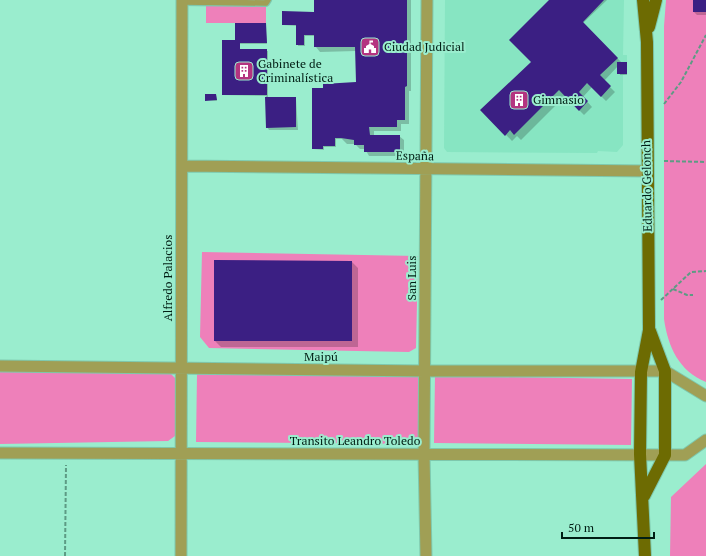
<svg xmlns="http://www.w3.org/2000/svg" width="706" height="556" viewBox="0 0 706 556" font-family="'PT Serif',serif">
<style>
.built{fill:#87e5c2}
.green{fill:#ee80ba}
.shadow{fill:#0003}
.building{fill:#3b1f83}
.lines{fill:none;stroke-linecap:round;stroke-linejoin:round}
.lane-casing{stroke:#7ec8ad;stroke-width:8}
.street-casing{stroke:#7ec8ad;stroke-width:13}
.primary-casing{stroke:#7ec8ad;stroke-width:14}
.path{stroke:#5d9b84;stroke-width:2;stroke-dasharray:4 2;stroke-linecap:butt}
.lane{stroke:#a09f55;stroke-width:5.5}
.street{stroke:#a09f55;stroke-width:11}
.primary{stroke:#6d6b02;stroke-width:12}
.labels{text-anchor:middle;stroke-width:4;stroke-linejoin:round;paint-order:stroke}
.poi-label{font-size:12px;fill:#001e14;stroke:#9aedce;text-anchor:start}
.street-label{font-size:12px;fill:#001e14;stroke:#9aedce}
</style>
<rect width="100%" height="100%" fill="#9aedce"/>
<path class="built" d="M445 0H624L623 55H627V74L623 75V145L617 152 598 151 597 153 447 152 444 148Z"/>
<path class="green" d="M206 0H266V23H206Z
M666 0H706V382C679 371 668 347 664 319V26Z
M202 252 418 256 416 348 409 352 209 348 200 337Z
M0 367 167 370 175 378V436L168 441 0 444Z
M197 374 419 376V444L196 442Z
M435 376 632 379 631 445 434 443Z
M706 464V556H670L671 497Z"/>
<path class="shadow" d="M315 0H411V91H409V124H401V131H374V136H399L404 140V156H369L365 149H360L355 144H347L342 139H336V147H324V150L313 149 324 89 342 85V83H357L356 51 320 52 316 47 315 36H305V46H298L297 26 283 25 314 13Z
M550 0H607L583 23 622 63 627 64V75H620L618 66 604 81 615 92 606 101 592 87 583 97 592 107 584 115 565 96 521 140 517 136 512 141 482 110 531 64Z
M694 0H706V15H697L694 12Z
M265 24 267 44H240V50L268 51V98L296 99 298 130H269L267 127 266 96 223 95 236 41Z
M216 95 217 101 206 100Z
M352 262 358 268V347H221L215 341Z"/>
<path class="building" d="M314 0H407V86L405 87V120H397V127H369L370 135H400V152H364V145H354V140L341 138H335V146H323V149H312V88H323V84L356 82 355 47H314V35H304V45H296V25H282V11L314 12Z
M549 0H604L583 22 618 58 600 75 611 86 601 97 587 83 579 92 588 101 579 111 559 90 514 135 510 130 505 136 480 110 531 62 509 40Z
M693 0H706V12H693Z
M235 23H266L267 43H240V49H267V95H222V40H235Z
M617 62H627V74H617Z
M205 94H216L217 100 205 101Z
M265 97H296V127L266 128Z
M214 260 352 261V341H214Z"/>
<g class="lines">
<defs>
<path id="lane" d="M182 2 266 3 268 0"/>
<path id="street" d="M182 166 647 171
M0 366 425 371H665L706 396
M0 453 685 455 706 440
M181 556 182 0
M426 556 424 454 427 0"/>
<path id="primary" d="M643 0 647 42 649 330 641 372 640 454 645 556
M649 27 656 0
M644 496 665 455V371L650 331"/>
</defs>
<use href="#lane" class="lane-casing"/>
<use href="#street" class="street-casing"/>
<use href="#primary" class="primary-casing"/>
<path class="path" d="M664 104 681 82 706 35
M664 161 706 162
M673 289 687 295H693
M661 300 691 272 706 271
M65 556 66 465"/>
<use href="#lane" class="lane"/>
<use href="#street" class="street"/>
<use href="#primary" class="primary"/>
</g>
<defs>
<symbol id="civic-square" viewBox="-11 -11 22 22"><rect x="-9" y="-9" width="18" height="18" rx="4" fill="#b43480" stroke="#9aedce"/><path d="M-.6-6.5H3V-4.5H.6V-3L4-1V1h2V6H-6V1h2V-1L-.6-3ZM-1.2 2.5V6h2.4V2.5Z" fill="#fff"/></symbol>
<symbol id="building-square" viewBox="-11 -11 22 22"><rect x="-9" y="-9" width="18" height="18" rx="4" fill="#b43480" stroke="#9aedce"/><path d="M-4-6H4V6H1V3H-1V6H-4ZM-2.5-4.3h1.7v1.8h-1.7ZM.8-4.3h1.7v1.8H.8ZM-2.5-1h1.7V.8h-1.7ZM.8-1h1.7V.8H.8Z" fill="#fff"/></symbol>
</defs>
<g fill-rule="evenodd">
<use href="#civic-square" x="359" y="36" width="22" height="22"/>
<use href="#building-square" x="233" y="60" width="22" height="22"/>
<use href="#building-square" x="508" y="89" width="22" height="22"/>
</g>
<g class="labels">
<g class="poi-label">
<text x="384" y="51">Ciudad Judicial</text>
<text x="258" y="68">Gabinete de<tspan x="258" dy="14">Criminalística</tspan></text>
<text x="533" y="104">Gimnasio</text>
</g>
<g class="street-label">
<text transform="translate(415 156) rotate(1)" y="4">España</text>
<text transform="translate(647 186) rotate(-91)" y="4">Eduardo Gelonch</text>
<text transform="translate(168 278) rotate(-90)" y="4">Alfredo Palacios</text>
<text transform="translate(412 278) rotate(-90)" y="4">San Luis</text>
<text x="321" y="361">Maipú</text>
<text x="355" y="445">Transito Leandro Toledo</text>
</g>
</g>
<path d="M562 532v6h92v-6" fill="none" stroke="#001e14" stroke-width="2"/>
<text x="568" y="532" font-size="12" fill="#001e14" stroke="#9aedce" stroke-width="3" paint-order="stroke">50 m</text>
</svg>
